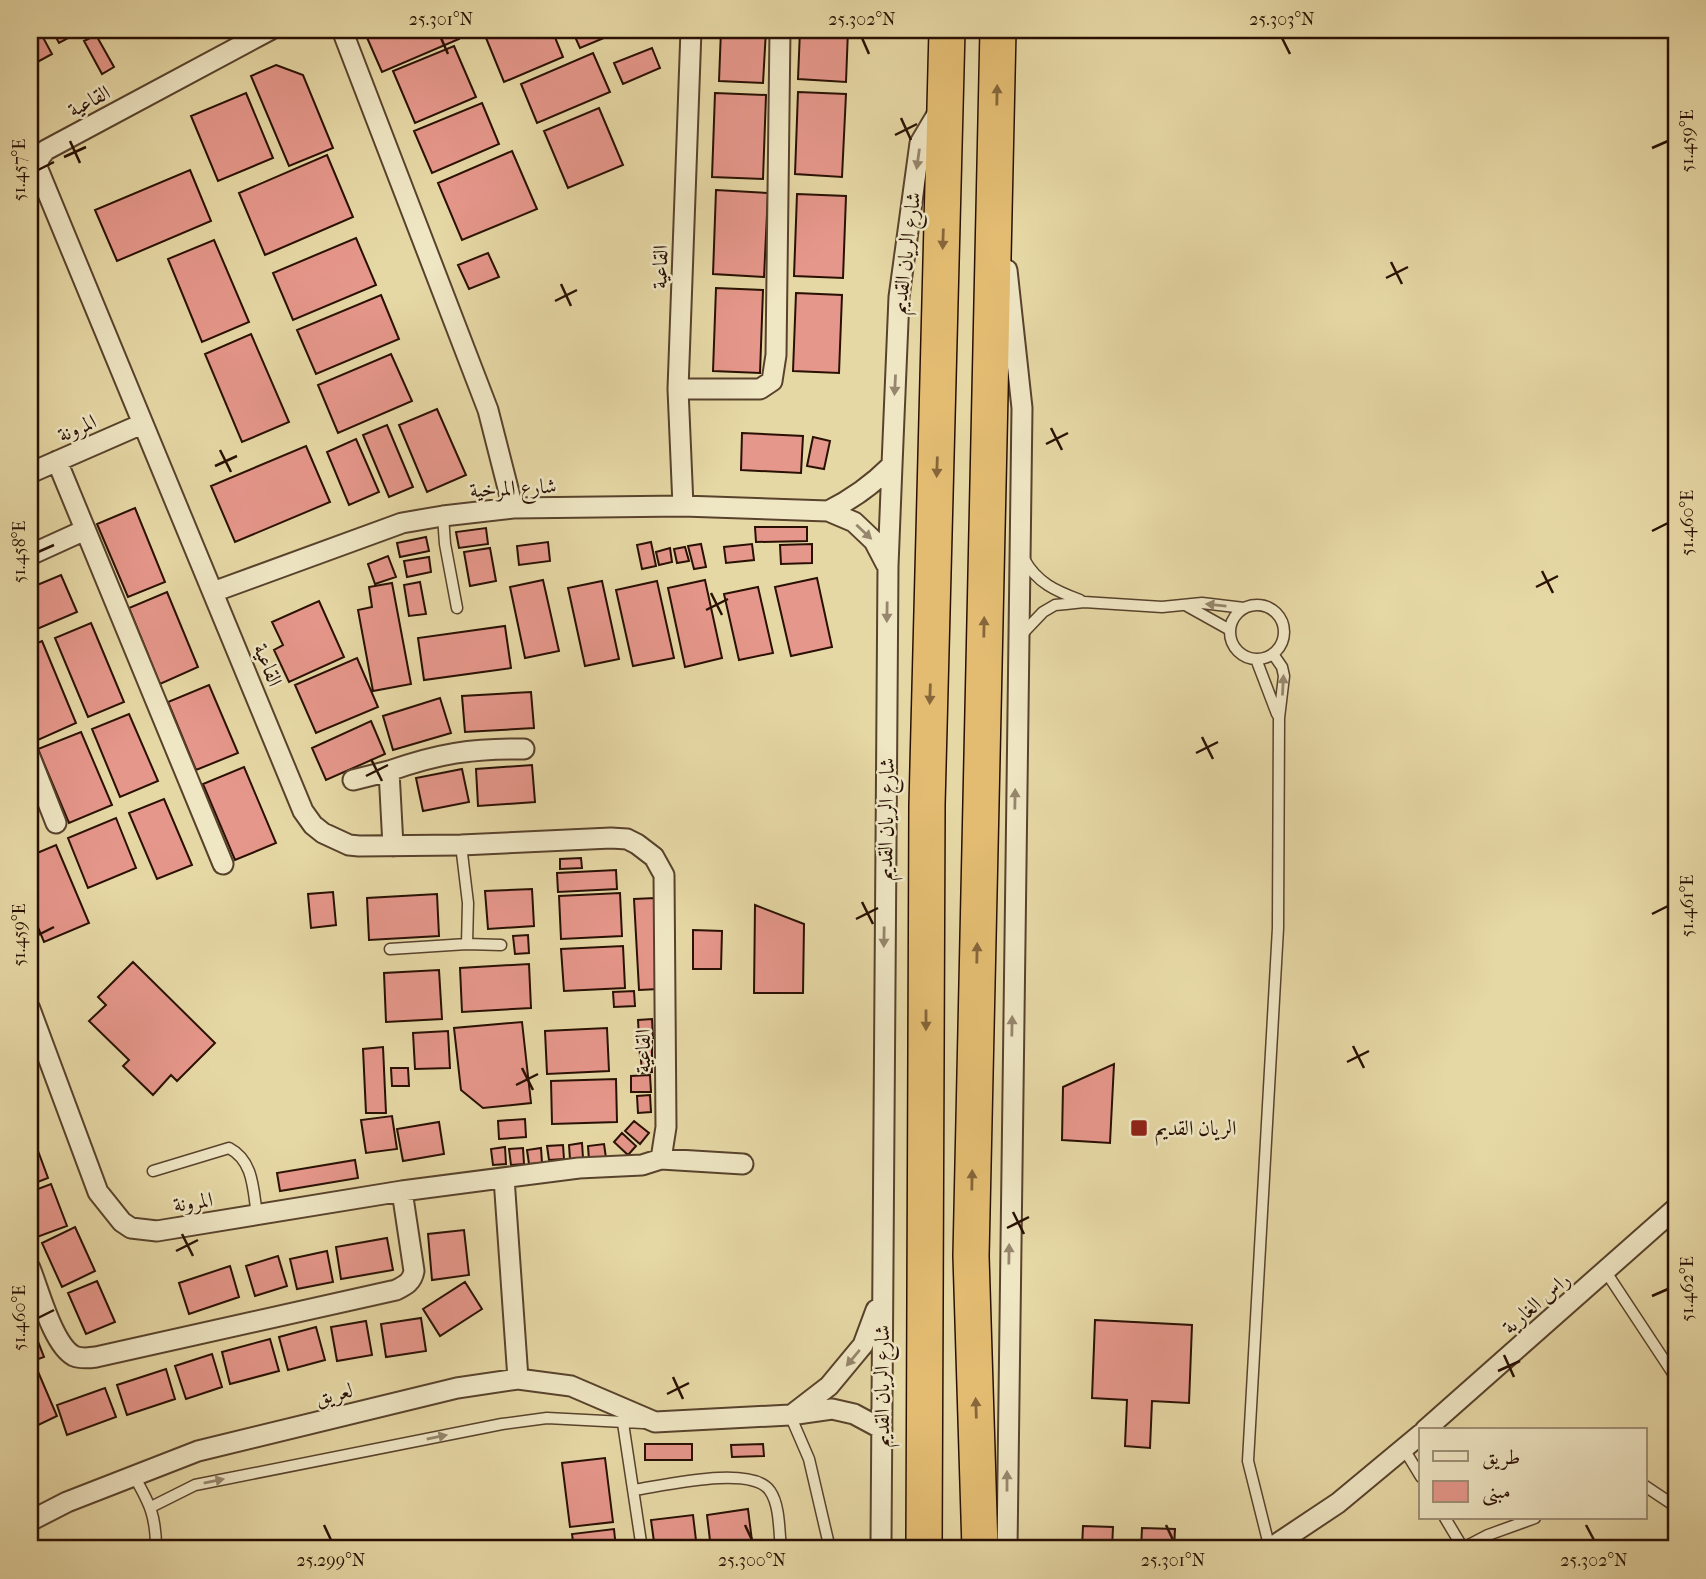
<svg xmlns="http://www.w3.org/2000/svg" width="1706" height="1579" viewBox="0 0 1706 1579" font-family="'IM FELL French Canon',Amiri,serif">
<style>
.building{fill:#e6978b;stroke:#291003;stroke-width:2}
.lines{fill:none;stroke-linecap:round;stroke-linejoin:round}
.lane-casing{stroke:#58422c;stroke-width:13}
.street-casing{stroke:#58422c;stroke-width:23}
.highway-casing{stroke:#291003;stroke-width:38}
.lane{stroke:#efe6c4;stroke-width:10}
.street{stroke:#efe6c4;stroke-width:19}
.highway{stroke:#e3bc72;stroke-width:35}
.oneway{fill:#86663a}
.oneway2{fill:#96866d}
.ticks{fill:none;stroke:#291003;stroke-width:2.5}
.poi-dot{fill:#8f2418;stroke:#efe6c4;stroke-width:2.5}
.labels{text-anchor:middle;stroke-width:5;stroke-linejoin:round;paint-order:stroke}
.street-label{font-size:21px;fill:#291003;stroke:#efe6c4}
.poi-label{font-size:21px;fill:#291003;stroke:#efe6c4;text-anchor:start}
.neatline{fill:none;stroke:#291003;stroke-width:2.5}
.ticks-label{font-size:18px;text-anchor:middle;fill:#291003}
</style>
<rect width="100%" height="100%" fill="#e6d8a5"/>
<filter id="stains"><feTurbulence type="fractalNoise" baseFrequency=".00286" numOctaves="4"/><feColorMatrix values="0 0 0 0 .2 0 0 0 0 .09 0 0 0 0 .02 0 0 0 .5 -.17"/></filter>
<radialGradient id="worn" r=".72"><stop offset=".6" stop-color="#630" stop-opacity="0"/><stop offset="1" stop-color="#630" stop-opacity=".3"/></radialGradient>
<path class="building" d="M30 30H39L52 54 30 66Z
M52 30H83L59 43Z
M367 30H455L459 39 382 72 365 33Z
M492 30H552L563 57 504 82 484 33Z
M572 30H623L580 48Z
M721 30H766L763 83 719 81Z
M800 30H848L846 82 798 79Z
M96 35 114 67 102 74 84 41Z
M454 46 476 97 415 123 393 71Z
M652 48 660 68 623 84 614 63Z
M593 53 610 92 537 123 521 84Z
M276 65 303 75 333 148 289 166 251 76Z
M798 92 846 94 842 177 795 174Z
M246 93 273 158 218 181 191 116Z
M715 93 766 95 763 179 712 177Z
M482 103 499 144 432 173 414 131Z
M599 108 623 165 568 188 544 131Z
M512 151 537 209 462 240 438 183Z
M327 155 353 217 265 255 239 193Z
M190 170 211 221 117 261 95 210Z
M716 190 768 193 764 277 713 274Z
M797 194 846 196 843 278 794 276Z
M356 238 376 285 293 320 273 273Z
M214 240 249 322 202 342 168 259Z
M488 253 499 277 469 289 458 265Z
M716 288 763 290 760 373 713 371Z
M796 293 842 295 839 373 793 371Z
M381 295 399 339 316 374 297 330Z
M251 334 289 422 242 442 205 354Z
M391 354 412 401 338 433 318 385Z
M437 409 466 475 427 492 399 425Z
M387 425 413 487 389 497 363 435Z
M742 433 803 436 801 473 741 470Z
M813 437 830 441 824 469 807 466Z
M356 439 379 492 349 505 327 452Z
M306 446 330 502 235 542 211 486Z
M135 508 165 582 128 597 97 524Z
M755 527H807V541L756 542Z
M486 528 488 544 459 548 456 532Z
M426 537 429 551 400 557 397 543Z
M548 542 550 561 519 565 517 546Z
M651 542 656 566 642 569 637 545Z
M701 544 706 567 694 569 688 546Z
M752 544 754 560 726 563 724 547Z
M812 544V563L781 564 780 545Z
M685 547 689 561 677 563 674 549Z
M490 548 496 581 470 586 464 552Z
M670 548 672 562 659 565 656 552Z
M388 556 396 577 375 584 368 564Z
M429 557 431 572 407 577 404 561Z
M61 575 77 612 30 632V588Z
M817 578 832 647 791 656 775 587Z
M543 580 559 651 525 658 510 587Z
M705 580 722 658 685 667 668 588Z
M602 581 619 659 585 666 568 588Z
M657 581 674 658 633 666 616 590Z
M420 582 426 614 409 616 404 585Z
M392 583 411 684 373 691 358 610 372 607 369 587Z
M758 587 773 653 739 660 724 594Z
M167 592 198 667 160 684 129 608Z
M319 601 344 657 289 682 274 650 283 645 272 622Z
M91 623 124 702 88 717 55 638Z
M505 626 511 668 424 680 418 638Z
M42 641 76 723 38 740 30 720V646Z
M357 658 378 707 316 733 295 685Z
M209 685 238 753 196 770 168 702Z
M531 692 534 728 465 732 462 696Z
M440 698 451 733 393 750 383 716Z
M129 714 158 781 120 797 92 729Z
M371 721 385 754 326 780 312 748Z
M81 732 112 805 69 823 38 749Z
M532 765 535 802 478 806 476 769Z
M244 767 276 843 235 860 203 784Z
M462 769 469 802 423 811 416 778Z
M164 799 192 865 157 879 129 813Z
M116 818 136 868 88 888 68 838Z
M56 845 89 923 44 942 30 908V856Z
M581 858 582 868 560 869V859Z
M616 870 617 889 558 892 557 873Z
M532 889 534 926 488 929 485 891Z
M333 892 336 925 311 928 308 894Z
M620 893 622 936 561 939 559 896Z
M437 894 439 936 369 940 367 898Z
M655 898 659 989 639 990 634 899Z
M755 905 804 924 803 993H754Z
M693 930 722 931 721 969H693Z
M528 935 529 953 515 954 513 936Z
M623 946 625 988 564 991 561 949Z
M133 962 215 1043 177 1081 171 1075 153 1095 123 1066 129 1060 89 1021 106 1005 98 997Z
M529 964 531 1008 462 1012 460 968Z
M439 970 442 1019 386 1022 384 973Z
M634 991 635 1006 614 1007 613 992Z
M652 1019 653 1038H639L638 1020Z
M522 1022 531 1103 483 1108 461 1090 454 1028Z
M607 1028 609 1071 547 1074 545 1031Z
M448 1031 450 1068 415 1069 413 1033Z
M652 1041V1056H640L639 1042Z
M383 1047 386 1113H366L363 1049Z
M641 1060H651L652 1072 642 1073Z
M1114 1064 1110 1143 1062 1140 1063 1087Z
M391 1068H408L409 1086H392Z
M650 1075 651 1092H631V1076Z
M616 1079 617 1122 552 1124 551 1081Z
M650 1095 651 1112 638 1113 637 1096Z
M392 1116 397 1149 366 1153 361 1120Z
M525 1119 526 1137 499 1139 498 1121Z
M634 1121 649 1133 640 1144 625 1131Z
M439 1122 444 1154 403 1161 397 1129Z
M622 1133 636 1146 628 1155 614 1142Z
M34 1140 48 1178 30 1185V1142Z
M582 1143 583 1158 570 1159 569 1145Z
M604 1144 606 1158 589 1160 588 1146Z
M563 1145 564 1159 549 1160 547 1146Z
M505 1147 506 1164 493 1165 491 1149Z
M523 1148 524 1164 511 1165 509 1149Z
M541 1148 542 1163 529 1164 527 1150Z
M355 1160 358 1178 280 1191 277 1173Z
M51 1184 67 1226 37 1237 30 1218V1192Z
M75 1227 95 1271 62 1287 42 1243Z
M464 1230 469 1275 432 1280 428 1234Z
M387 1238 393 1270 341 1279 336 1247Z
M327 1251 333 1282 297 1289 290 1259Z
M278 1256 287 1286 255 1296 246 1266Z
M230 1266 239 1297 189 1314 179 1283Z
M97 1281 115 1322 86 1334 68 1293Z
M465 1282 482 1309 440 1336 423 1309Z
M421 1318 426 1351 386 1357 381 1324Z
M1095 1320 1192 1325 1189 1403 1152 1401 1150 1448 1125 1446 1127 1400 1092 1398Z
M30 1321 44 1357 30 1362Z
M366 1321 372 1355 337 1361 331 1327Z
M316 1327 325 1360 288 1370 279 1337Z
M270 1339 279 1371 230 1384 222 1352Z
M212 1354 222 1387 186 1399 175 1366Z
M36 1367 57 1416 30 1429V1370Z
M166 1369 175 1399 127 1415 117 1385Z
M105 1388 116 1417 67 1435 57 1405Z
M645 1444H692V1460H645Z
M763 1444 764 1456 732 1457 731 1445Z
M605 1458 613 1522 570 1527 562 1463Z
M748 1509 753 1549H711L707 1515Z
M693 1515 697 1549H655L651 1520Z
M1083 1526 1113 1527 1112 1549 1082 1548Z
M1142 1528 1175 1529 1174 1549H1141Z
M614 1529 616 1549H574L572 1534Z"/>
<g class="lines">
<defs>
<path id="lane" d="M443 516 445 544 457 608
M1024 559C1037 583 1056 591 1080 600
M1230 632a27 27 0 1 1 54 0a27 27 0 1 1-54 0Z
M1187 606 1230 630
M1023 633 1043 612 1055 605 1066 604 1084 602 1162 607 1202 603 1244 608
M1256 659 1277 714
M467 944 501 945
M390 949 467 944 468 903 461 845
M153 1171 229 1148C254 1161 253 1190 257 1215
M1606 1272 1676 1378
M790 1415 809 1459 830 1549
M623 1423 642 1549
M1404 1449 1421 1477
M134 1476C150 1504 156 1516 156 1549
M1645 1486 1672 1504 1676 1513
M634 1490C662 1486 752 1464 770 1491 780 1505 779 1532 781 1549
M151 1507 195 1485 502 1424 547 1418 643 1423
M1445 1518 1463 1548 1488 1535 1535 1518
M1270 1549 1248 1461 1278 928 1279 718 1284 676 1282 667 1273 654"/>
<path id="street" d="M270 30 46 150 40 157 37 167 303 811 313 825 323 833 349 845 359 846 461 845 611 838 627 839 637 844 654 857 664 875 666 1127 661 1159
M342 30 488 410 513 508
M678 389H760L772 381 776 355 780 30
M57 461 223 864
M30 473 142 424
M683 506 678 389 691 30
M828 511C853 499 872 485 892 465
M30 555 85 530
M213 592 402 523 443 516 513 508 683 506 828 511 854 522 874 541 886 564
M30 757 56 823
M353 780 389 771
M393 846 389 771C437 754 472 748 524 749
M30 1009 98 1192 122 1222 131 1228 157 1231 402 1191 579 1168 642 1165 661 1159 743 1164
M504 1178 518 1379
M30 1268C39 1290 53 1345 74 1356 81 1359 89 1358 96 1357L396 1290C406 1285 412 1282 414 1271L402 1191
M794 1413 829 1386 863 1345 876 1310
M1425 1430 1676 1208
M30 1521 67 1502 198 1451 457 1388 518 1379 571 1386 655 1422 790 1415 832 1409 854 1414 882 1429
M883 1549 881 1542 888 566 892 465 899 297 920 143 939 111
M1007 1549 1022 408 1007 270
M1269 1549 1338 1503 1421 1434"/>
<path id="highway" d="M924 1549 927 805 947 30
M980 1549 971 1256 998 30"/>
</defs>
<use href="#lane" class="lane-casing"/>
<use href="#street" class="street-casing"/>
<use href="#highway" class="highway-casing"/>
<use href="#lane" class="lane"/>
<use href="#street" class="street"/>
<use href="#highway" class="highway"/>
</g>
<defs><path id="oneway-solid" d="M-6-.8H1V-3.2L6.5 0L1 3.2V.8H-6Z" transform="scale(1.75)"/></defs>
<g class="oneway">
<use href="#oneway-solid" transform="translate(997 95) rotate(-89)"/>
<use href="#oneway-solid" transform="translate(943 239) rotate(92)"/>
<use href="#oneway-solid" transform="translate(937 467) rotate(92)"/>
<use href="#oneway-solid" transform="translate(984 627) rotate(-89)"/>
<use href="#oneway-solid" transform="translate(930 694) rotate(92)"/>
<use href="#oneway-solid" transform="translate(977 953) rotate(-89)"/>
<use href="#oneway-solid" transform="translate(926 1020) rotate(90)"/>
<use href="#oneway-solid" transform="translate(972 1180) rotate(-89)"/>
<use href="#oneway-solid" transform="translate(976 1408) rotate(-92)"/>
</g>
<g class="oneway2">
<use href="#oneway-solid" transform="translate(918 159) rotate(98)"/>
<use href="#oneway-solid" transform="translate(895 385) rotate(93)"/>
<use href="#oneway-solid" transform="translate(864 532) rotate(43)"/>
<use href="#oneway-solid" transform="translate(1216 605) rotate(-174)"/>
<use href="#oneway-solid" transform="translate(887 612) rotate(91)"/>
<use href="#oneway-solid" transform="translate(1283 685) rotate(-87)"/>
<use href="#oneway-solid" transform="translate(1015 799) rotate(-89)"/>
<use href="#oneway-solid" transform="translate(884 937) rotate(91)"/>
<use href="#oneway-solid" transform="translate(1012 1026) rotate(-89)"/>
<use href="#oneway-solid" transform="translate(1009 1254) rotate(-89)"/>
<use href="#oneway-solid" transform="translate(853 1358) rotate(130)"/>
<use href="#oneway-solid" transform="translate(437 1437) rotate(-11)"/>
<use href="#oneway-solid" transform="translate(214 1481) rotate(-11)"/>
<use href="#oneway-solid" transform="translate(1007 1481) rotate(-90)"/>
</g>
<path class="ticks" d="M441 38 448 54M862 38 869 54M1282 38 1290 54M901 118 911 140M895 135 917 124M70 141 80 163M1652 148 1668 141M64 157 86 147M38 170 54 162M1391 262 1402 284M1386 278 1408 267M561 284 571 306M555 301 577 290M1051 428 1062 450M1046 444 1068 433M220 450 231 472M215 466 237 456M1652 531 1668 523M38 552 54 545M1542 571 1553 593M1536 587 1558 576M711 593 722 615M706 610 728 599M1202 737 1213 759M1196 753 1218 742M371 759 382 781M366 776 388 765M862 902 873 924M1652 914 1668 906M856 919 878 908M38 935 54 927M1353 1046 1364 1068M1347 1062 1369 1051M522 1068 533 1090M516 1085 538 1074M1013 1212 1024 1234M1007 1228 1029 1217M182 1234 193 1256M176 1251 198 1240M1652 1296 1668 1289M38 1318 54 1310M1504 1355 1514 1377M1498 1371 1520 1361M673 1377 683 1399M667 1394 689 1383M324 1525 331 1540M745 1525 752 1540M1166 1525 1173 1540M1586 1525 1594 1540"/>
<rect class="poi-dot" x="1130" y="1119" width="18" height="18" rx="3.5"/>
<g class="labels">
<g class="street-label">
<text transform="translate(89 101) rotate(-28)" y="7">القاعية</text>
<text transform="translate(906 253) rotate(-83)" y="7">شارع الريان القديم</text>
<text transform="translate(660 267) rotate(-88)" y="7">القاعية</text>
<text transform="translate(77 428) rotate(-24)" y="7">المرونة</text>
<text transform="translate(513 488) rotate(-3)" y="7">شارع المرخية</text>
<text transform="translate(268 665) rotate(68)" y="7">القاعية</text>
<text transform="translate(886 819) rotate(-89)" y="7">شارع الريان القديم</text>
<text transform="translate(643 1051) rotate(-90)" y="7">القاعية</text>
<text transform="translate(193 1202) rotate(-9)" y="7">المرونة</text>
<text transform="translate(1536 1303) rotate(-41)" y="7">راس الغارية</text>
<text transform="translate(882 1386) rotate(-90)" y="7">شارع الريان القديم</text>
<text transform="translate(334 1394) rotate(-14)" y="7">لعريق</text>
</g>
<g class="poi-label">
<text x="1155" y="1135">الريان القديم</text>
</g>
</g>
<rect width="1706" height="1579" fill="none" stroke="#e6d8a5" stroke-width="77"/>
<rect x="1419" y="1428" width="228" height="91" fill="#efe6c4" stroke="#a09077" stroke-width="2"/>
<rect x="1433" y="1451" width="35" height="10" fill="#efe6c4" stroke="#a09077" stroke-width="2"/>
<text x="1482" y="1464" font-size="21" fill="#291003">طريق</text>
<rect x="1433" y="1481" width="35" height="21" fill="#e6978b" stroke="#a09077" stroke-width="2"/>
<text x="1482" y="1498" font-size="21" fill="#291003">مبنى</text>
<rect x="38" y="38" width="1630" height="1502" class="neatline"/>
<g class="ticks-label">
<text x="441" y="25">25.301°N</text>
<text x="862" y="25">25.302°N</text>
<text x="1282" y="25">25.303°N</text>
<text transform="translate(1687 141) rotate(-90)" y="6">51.459°E</text>
<text transform="translate(19 170) rotate(-90)" y="6">51.457°E</text>
<text transform="translate(1687 523) rotate(-90)" y="6">51.460°E</text>
<text transform="translate(19 552) rotate(-90)" y="6">51.458°E</text>
<text transform="translate(1687 906) rotate(-90)" y="6">51.461°E</text>
<text transform="translate(19 935) rotate(-90)" y="6">51.459°E</text>
<text transform="translate(1687 1289) rotate(-90)" y="6">51.462°E</text>
<text transform="translate(19 1318) rotate(-90)" y="6">51.460°E</text>
<text x="331" y="1566">25.299°N</text>
<text x="752" y="1566">25.300°N</text>
<text x="1173" y="1566">25.301°N</text>
<text x="1594" y="1566">25.302°N</text>
</g>
<rect width="100%" height="100%" filter="url(#stains)"/>
<rect width="100%" height="100%" fill="url(#worn)"/>
</svg>
